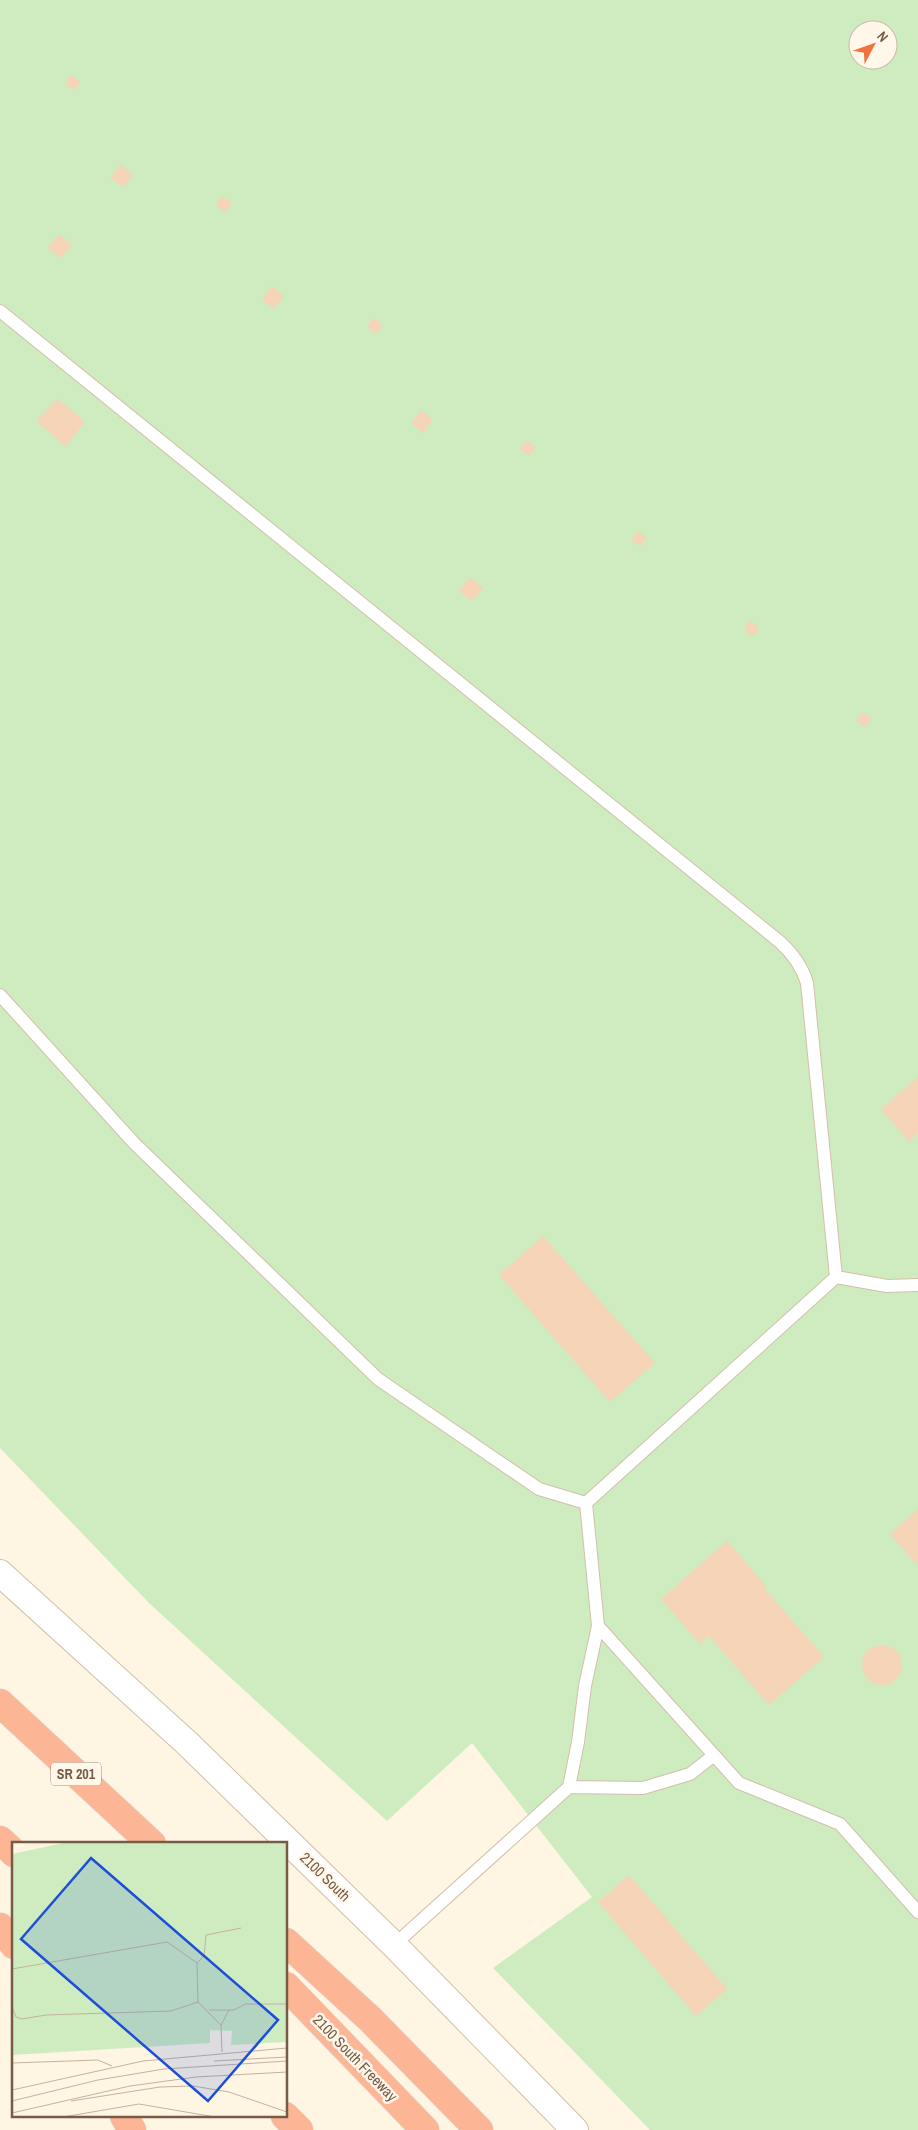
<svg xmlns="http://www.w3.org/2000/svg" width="918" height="2130" viewBox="0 0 918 2130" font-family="'Archivo Narrow',sans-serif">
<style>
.green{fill:#cfecc0;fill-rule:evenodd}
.building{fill:#f5d4b8}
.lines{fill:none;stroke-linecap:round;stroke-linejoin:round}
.service-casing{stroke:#d2bfab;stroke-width:14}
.minor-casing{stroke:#d2bfab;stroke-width:28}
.motorway-casing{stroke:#ded8d3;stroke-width:29}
.service{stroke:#fff;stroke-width:12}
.minor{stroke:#fff;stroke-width:26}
.motorway{stroke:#fcb695;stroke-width:28}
.labels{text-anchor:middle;stroke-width:5;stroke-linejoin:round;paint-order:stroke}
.shield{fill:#fff8ea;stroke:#a08a78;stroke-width:1}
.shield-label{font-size:14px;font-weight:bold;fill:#775b47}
.street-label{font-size:15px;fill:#775b47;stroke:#fff8ea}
.inset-road{fill:none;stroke:#c4b2a0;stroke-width:1}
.view{fill:#1d4ed8;fill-opacity:0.15;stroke:#1d4ed8;stroke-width:2.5}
.inset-edge{fill:none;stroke:#775b47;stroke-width:2.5}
</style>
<rect width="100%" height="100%" fill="#fef5e3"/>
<path class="green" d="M0 0H918V2130H650L493 1968 592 1897 472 1743 387 1821 149 1603 0 1448ZM858 30H888V60H858Z"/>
<path class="building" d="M71 75 81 82 74 90 65 84Z
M121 165 133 175 123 187 110 178Z
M222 196 232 203 225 212 216 206Z
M59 234 72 245 60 258 47 247Z
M272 286 284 296 274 309 262 299Z
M373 318 383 325 376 334 367 327Z
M58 399 85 421 66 447 36 421Z
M421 410 433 420 423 433 411 423Z
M527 441 536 447 529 456 520 449Z
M637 531 647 537 640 546 631 540Z
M470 577 483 588 472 601 459 591Z
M750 621 759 628 753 636 744 630Z
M862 712 872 718 865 727 856 721Z
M918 1077V1133L909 1142 881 1109Z
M543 1236 655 1363 610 1402 499 1275Z
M918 1509V1566L890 1534Z
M727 1541 766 1586 764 1588 824 1657 769 1705 709 1636 700 1644 661 1599Z
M862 1665a20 20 0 1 1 40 0a20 20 0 1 1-40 0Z
M629 1875 727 1989 696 2016 598 1902Z"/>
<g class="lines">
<defs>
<path id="service" d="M0 311 780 942C793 954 802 966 807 983L836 1277 586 1503 598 1626 585 1686 578 1742 569 1787 394 1945
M0 995 134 1143 378 1379 539 1489 586 1503
M836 1277 887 1286 918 1285
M598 1626 739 1783 840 1824 918 1912
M569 1787 643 1788 690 1774 713 1756"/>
<path id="minor" d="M0 1573 188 1744 394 1945 575 2130"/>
<path id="motorway" d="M0 1703 152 1844
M0 1840 14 1853
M0 1927 14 1945
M286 1942 370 2019 479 2130
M286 1986 425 2130
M124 2116 132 2130
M285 2116 299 2130"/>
</defs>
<use href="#service" class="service-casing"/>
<use href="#minor" class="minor-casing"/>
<use href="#motorway" class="motorway-casing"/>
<use href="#service" class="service"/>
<use href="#minor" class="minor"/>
<use href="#motorway" class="motorway"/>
</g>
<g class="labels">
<rect class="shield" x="51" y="1762.5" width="50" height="23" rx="4"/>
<g class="shield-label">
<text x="76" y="1779">SR 201</text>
</g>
<g class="street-label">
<text transform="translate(325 1877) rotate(44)" y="5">2100 South</text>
<text transform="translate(355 2058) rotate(46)" y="5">2100 South Freeway</text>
</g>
</g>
<g transform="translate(12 1842)">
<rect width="275" height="275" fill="#fef5e3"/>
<path d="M56 0H275V200L219 203 220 189 198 188V201L0 213V12Z" fill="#cfecc0"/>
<path class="inset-road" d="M185 121 192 114 194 93 229 86M0 127 155 100 185 121 186 160 209 183 210 210M0 165 4 175 10 177 34 173 159 169 186 160M197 168H222L233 162H275M209 183 217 168M202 219 275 215M0 221 86 218 100 224M0 248 131 219 275 206M0 259 86 238 152 227 275 219M59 259 148 245 181 244 217 250 275 270M0 271 118 244 184 235 275 230M51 275 127 262 203 275"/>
<path class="view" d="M79 16 266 178 196 259 9 97Z"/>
<rect width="275" height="275" class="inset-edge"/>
</g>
<g transform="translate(873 45) rotate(49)"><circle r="24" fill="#fff8ea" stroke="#c9b9a9"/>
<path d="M0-4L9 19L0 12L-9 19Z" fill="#f0723f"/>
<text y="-8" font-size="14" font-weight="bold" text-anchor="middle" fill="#775b47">N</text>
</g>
</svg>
